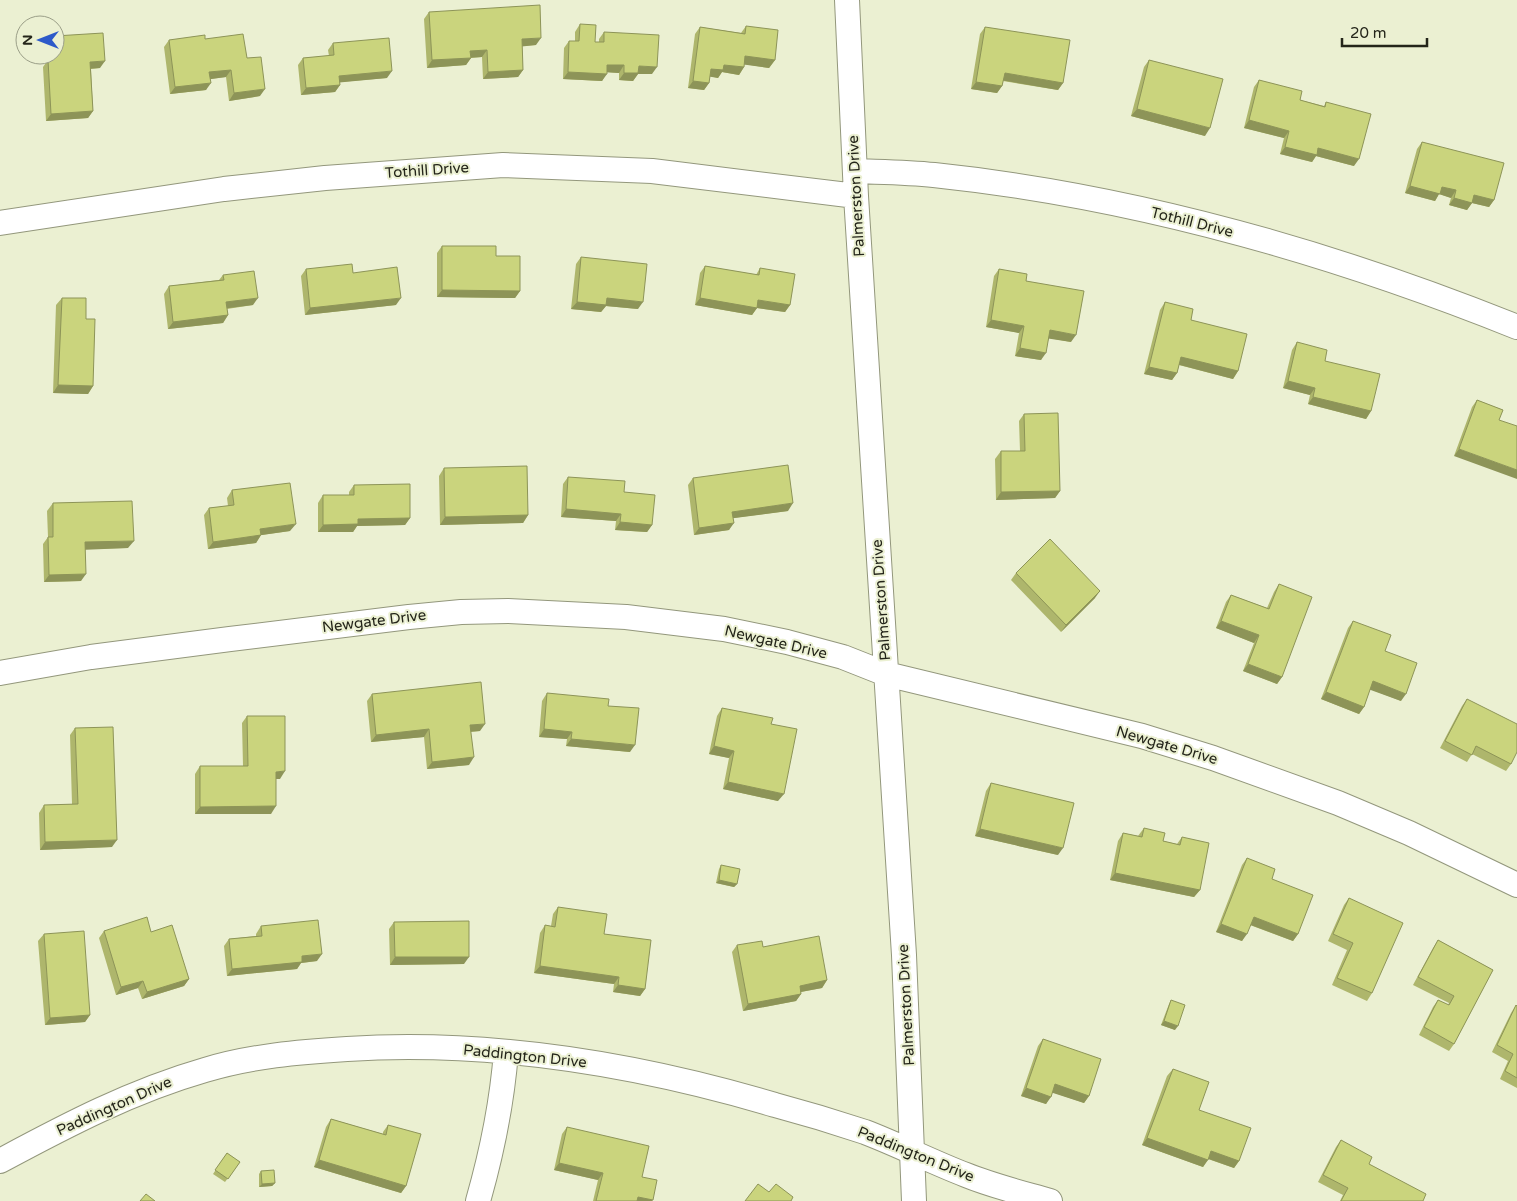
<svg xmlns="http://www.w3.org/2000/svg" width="1517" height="1201" viewBox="0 0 1517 1201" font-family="'Varela Round',sans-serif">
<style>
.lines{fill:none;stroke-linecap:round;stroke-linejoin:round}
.minor-casing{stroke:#93977c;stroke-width:26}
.minor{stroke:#fff;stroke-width:24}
.wall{fill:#aeb66c}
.shaded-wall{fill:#8d9458}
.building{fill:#cad47d;stroke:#8d9458}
.labels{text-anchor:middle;stroke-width:4;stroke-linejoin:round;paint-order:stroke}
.street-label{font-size:15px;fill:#24251a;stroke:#ebf0d2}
</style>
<rect width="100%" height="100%" fill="#ebf0d2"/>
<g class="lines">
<defs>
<path id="minor" d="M847 0 856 196 904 955 914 1201
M855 171C881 172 908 172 934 175 1134 196 1330 252 1517 327
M0 223 224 189 325 178 503 165 652 171 856 196
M0 673 91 657 230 639 409 617 461 612 508 611 626 617 724 629 787 642 843 657 886 674 1142 736 1213 758 1338 803 1409 833 1517 885
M0 1161C67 1125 132 1091 205 1070 251 1056 299 1052 347 1049 491 1040 637 1064 775 1105 805 1113 835 1122 865 1132 899 1145 932 1162 966 1175 993 1186 1022 1193 1050 1201
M478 1201C492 1152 502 1103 506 1052"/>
</defs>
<use href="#minor" class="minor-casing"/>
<use href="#minor" class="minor"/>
</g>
<path class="wall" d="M429 12 536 45 522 46 523 70 518 77 483 79 482 57 471 58 466 65 427 68 424 19Z
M580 24 595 42H599V39L604 32 652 74H638L633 81 619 80V73L607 72 602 81 563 79 564 48 569 41H575V32Z
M746 26 775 60 769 68 744 64V67L739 75 722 72 718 78 710 76 709 83 704 90 688 88 695 34 700 27 741 33Z
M985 27 1063 83 1058 90 1003 81 1002 86 997 93 971 89 980 34Z
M205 39 247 58 260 96 229 101 226 77 210 79 206 90 170 94 164 47 169 40Z
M333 43 387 78 340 82V85L335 92 301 95 298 65 303 58 329 56 328 50Z
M47 55H55L100 68 91 69 93 111 88 118 46 121 43 67 48 60Z
M1149 60 1205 136 1131 116 1144 67Z
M1259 80 1300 100 1324 106 1326 102 1354 166 1316 156 1312 162 1280 154 1284 138 1244 128 1254 87Z
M1422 142 1494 200 1489 207 1472 203 1467 210 1449 205 1451 198 1439 194 1435 201 1405 193 1417 149Z
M442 246 496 256 520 291 515 298 437 297V253Z
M581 257 638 309 606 306 601 312 571 309 576 264Z
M705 266 756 275 760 268 790 305 785 312 757 308 752 315 695 305 700 273Z
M306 269 353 273 396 305 305 315 301 276Z
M999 269 1026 281 1071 342 1049 338 1041 360 1015 356 1019 333 986 327 994 276Z
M223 275 253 305 227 309 228 315 223 323 168 329 164 294 169 286 219 280Z
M62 298 86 319 93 386 88 394 53 393 56 305Z
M1165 302 1191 320 1238 371 1233 379 1179 365 1177 373 1172 380 1144 374 1160 310Z
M1297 342 1325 361 1371 411 1366 419 1308 404 1310 395 1283 388 1292 350Z
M1477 400 1503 410 1454 456 1472 407Z
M1024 414 1060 491 1055 498 996 500 995 459 1001 451H1020L1019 421Z
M444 468 528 515 523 523 440 525 439 476Z
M568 477 624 492 652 525 647 532 615 530 616 521 561 517 563 484Z
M693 478 788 511 733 518 729 530 694 535 688 485Z
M354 485 410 518 405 525 357 526 353 532H318V503L323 495H349V492Z
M232 490 290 531 261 535 256 543 208 549 204 515 209 508 228 506 227 498Z
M53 503 128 548 85 549 81 581 44 582 43 544 48 537 47 511Z
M1016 573 1095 598 1061 632 1011 580Z
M1279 584 1282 677 1277 684 1243 671 1254 643 1216 628 1226 602 1231 595 1267 608 1274 592Z
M1353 621 1385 651 1401 701 1370 689 1364 707 1359 714 1321 699 1348 628Z
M547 693 608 706 630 752 566 746 567 739 539 737 542 701Z
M372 694 480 731 471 732 469 765 427 769 424 737 371 742 367 701Z
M1467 699 1511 764 1506 771 1472 754 1467 762 1440 748 1462 706Z
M722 708 771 724 778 801 723 789 729 758 709 754 717 716Z
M247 716 280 779H276L271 814H195V774L200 766H243L242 723Z
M75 728 112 847 40 850 39 813 44 805 72 804 70 735Z
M991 783 1058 855 975 836 986 791Z
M1144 828 1163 841 1177 844 1182 837 1200 890 1194 897 1110 880 1118 841 1123 833 1138 836Z
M1247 858 1272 879 1298 934 1293 941 1250 925 1242 941 1216 932 1242 865Z
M721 865 737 884 734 887 716 883 719 869Z
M1349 898 1372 993 1367 1001 1332 985 1347 950 1328 941 1344 905Z
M558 907 604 934 645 989 640 996 613 992 614 984 534 973 540 933 545 925 551 926 553 914Z
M394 922 464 964 390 965 389 929Z
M261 926 317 961 301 963 297 969 227 976 224 946 229 939 256 936V934Z
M104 931 151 932 189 979 184 986 142 999 138 988 116 995 99 938Z
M44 934 90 1015 85 1022 45 1025 38 941Z
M1438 940 1493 970 1454 1044 1449 1051 1419 1035 1433 1007 1438 1000 1448 1005 1449 1003 1413 985 1433 948Z
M737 945 763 947 827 980 822 988 801 992V994L796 1001 743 1011 732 952Z
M1171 1000 1175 1030 1161 1025 1169 1004Z
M1516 1005 1517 1006V1088L1500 1079 1508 1061 1492 1052 1511 1013Z
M1043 1039 1089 1096 1084 1103 1052 1092 1046 1104 1021 1096 1038 1046Z
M1173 1069 1199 1110 1239 1161 1234 1168 1208 1159 1203 1167 1142 1145 1167 1076Z
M331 1119 383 1134V1132L388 1125 406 1186 401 1193 314 1167 326 1127Z
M567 1127 642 1177 652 1201H593L598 1180 554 1170 562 1134Z
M1341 1140 1369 1164 1423 1201H1340L1343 1195 1318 1182 1336 1147Z
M227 1153 240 1162 225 1182 213 1174Z
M261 1171 275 1183 272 1186 259 1187V1174Z"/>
<path class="shaded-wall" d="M541 38 536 45 517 47 522 39Z
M487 50 482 57 465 58 470 51Z
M745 56 775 60 769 68 740 64Z
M471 58 466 65 427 68 432 60Z
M105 61 100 68 85 69 90 62Z
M607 65H624L619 73 602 72Z
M724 65 744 67 739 75 722 72 718 78 706 76 711 69Z
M639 66 657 67 652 74H638L633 81 619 80 624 73Z
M231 70 226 77 204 80 209 72Z
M523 70 518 77 483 79 488 72Z
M392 71 387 78 334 83 339 76Z
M568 72 607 74 602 81 563 79Z
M1005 73 1063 83 1058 90 1000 80Z
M693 81 709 83 704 90 688 88Z
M976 82 1002 86 997 93 971 89Z
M211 83 206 90 170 94 175 87Z
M340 85 335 92 301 95 306 88Z
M265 89 260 96 229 101 234 93Z
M1137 109 1210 128 1205 136 1131 116Z
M93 111 88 118 46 121 51 114Z
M1249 120 1289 131 1284 138 1244 128Z
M1285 147 1318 148 1359 159 1354 166 1316 156 1312 162 1280 154Z
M1410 186 1442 187 1456 190 1451 198 1439 194 1435 201 1405 193Z
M1474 195 1494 200 1489 207 1472 203 1467 210 1449 205 1454 198Z
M442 290 520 291 515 298 437 297Z
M258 298 253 305 221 309 226 302Z
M401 298 396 305 305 315 310 308Z
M607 298 643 302 638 309 606 306 601 312 571 309 577 302Z
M700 298 758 300 790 305 785 312 757 308 752 315 695 305Z
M228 315 223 323 168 329 173 322Z
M991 320 1024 326 1019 333 986 327Z
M1050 330 1076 335 1071 342 1045 338Z
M1020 348 1046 353 1041 360 1015 356Z
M1181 357 1238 371 1233 379 1176 364Z
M1149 367 1177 373 1172 380 1144 374Z
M1288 381 1315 388 1310 395 1283 388Z
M58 385 93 386 88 394 53 393Z
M1313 397 1371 411 1366 419 1308 404Z
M1459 449 1517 470V479L1454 456Z
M1060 491 1055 498 996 500 1001 492Z
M793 503 788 511 727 519 732 512Z
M566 509 621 514 616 521 561 517Z
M528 515 523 523 440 525 445 517Z
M410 518 405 525 357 526 353 532H318L323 525 358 519Z
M620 522 652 525 647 532 615 530Z
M734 523 729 530 694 535 699 528Z
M296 524 290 531 255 536 260 529Z
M261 535 256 543 208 549 213 542Z
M134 541 128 548 80 550 85 542Z
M86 574 81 581 44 582 49 575Z
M1100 591 1095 598 1061 632 1066 625Z
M1221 621 1259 635 1254 643 1216 628Z
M1248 664 1282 677 1277 684 1243 671Z
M1373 681 1406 694 1401 701 1368 689Z
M1326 692 1364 707 1359 714 1321 699Z
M485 724 480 731 465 732 470 725Z
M429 729 424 737 371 742 376 735Z
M544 729 572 732 567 739 539 737Z
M571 739 635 745 630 752 566 746Z
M714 746 734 751 729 758 709 754Z
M474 757 469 765 427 769 432 762Z
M285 771 280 779H271L276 772Z
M728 782 784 794 778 801 723 789Z
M276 806 271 814H195L200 807Z
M980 829 1063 848 1058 855 975 836Z
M117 840 112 847 40 850 45 842Z
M1115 873 1200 890 1194 897 1110 880Z
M719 880 737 884 734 887 716 883Z
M1254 917 1298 934 1293 941 1248 924Z
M1221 924 1247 934 1242 941 1216 932Z
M322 954 317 961 301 963 297 969 227 976 232 969 302 956Z
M395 957H469L464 964 390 965Z
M540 966 619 977 614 984 534 973Z
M189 979 184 986 142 999 147 992Z
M827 980 822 988 795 993 800 986Z
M143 981 138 988 116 995 121 987Z
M618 985 645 989 640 996 613 992Z
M801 994 796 1001 743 1011 748 1004Z
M90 1015 85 1022 45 1025 50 1018Z
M1164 1021 1178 1026 1175 1030 1161 1025Z
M1055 1084 1089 1096 1084 1103 1050 1092Z
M1026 1088 1051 1097 1046 1104 1021 1096Z
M1147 1138 1208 1160 1203 1167 1142 1145Z
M1211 1151 1239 1161 1234 1168 1206 1158Z
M319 1160 406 1186 401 1193 314 1167Z
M559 1163 603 1173 598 1180 554 1170Z
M275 1183 272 1186 259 1187 262 1184Z
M638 1197 653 1200 652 1201H635Z"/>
<path class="building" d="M540 5 541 38 522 39 523 70 488 72 487 50 470 51 471 58 432 60 429 12Z
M580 24 596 25 595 42H604V32L659 35 657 67 639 66 638 73H624V65H607V74L568 72 569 41H579Z
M746 26 778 30 775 60 745 56 744 67 724 65 723 70 711 69 709 83 693 81 700 27 745 34Z
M985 27 1070 40 1063 83 1005 73 1002 86 976 82Z
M103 33 105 61 90 62 93 111 51 114 48 60H53V55H55V36Z
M243 34 247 58 261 57 265 89 234 93 231 70 209 72 211 83 175 87 169 40 205 35V39Z
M389 38 392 71 339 76 340 85 306 88 303 58 334 55 333 43Z
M1149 60 1223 79 1210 128 1137 109Z
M1259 80 1302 91 1300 100 1325 107 1326 102 1371 114 1359 159 1318 148 1317 155 1285 147 1289 131 1249 120Z
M1422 142 1504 163 1494 200 1474 195 1472 203 1454 198 1456 190 1442 187 1440 194 1410 186Z
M442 246H496V256H520V291L442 290Z
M581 257 647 264 643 302 607 298 606 305 577 302Z
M352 264 353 273 397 267 401 298 310 308 306 269Z
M705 266 759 275 760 268 795 274 790 305 758 300 757 308 700 298Z
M999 269 1027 274 1026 281 1084 291 1076 335 1050 330 1046 353 1020 348 1024 326 991 320Z
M254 271 258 298 226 302 228 315 173 322 169 286 224 280 223 275Z
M62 298H86V319H95L93 386 58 385Z
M1165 302 1193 309 1191 320 1247 334 1238 371 1181 357 1177 373 1149 367Z
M1297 342 1327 350 1325 361 1380 374 1371 411 1313 397 1315 388 1288 381Z
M1477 400 1503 410 1499 420 1517 426V470L1459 449Z
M1058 413 1060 491 1001 492V451H1025L1024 414Z
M788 465 793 503 732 512 734 523 699 528 693 478Z
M527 466 528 515 445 517 444 468Z
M568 477 625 481 624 492 655 495 652 525 620 522 621 514 566 509Z
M290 483 296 524 260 529 261 535 213 542 209 508 234 505 232 490Z
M410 484V518L358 519V524L323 525V495H354V485Z
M132 501 134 541 85 542 86 574 49 575 48 537H53V503Z
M1050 539 1100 591 1066 625 1016 573Z
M1279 584 1312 597 1282 677 1248 664 1259 635 1221 621 1231 595 1269 609Z
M1353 621 1391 635 1385 651 1417 663 1406 694 1373 681 1364 707 1326 692Z
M481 682 485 724 470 725 474 757 432 762 429 729 376 735 372 694Z
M547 693 609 699 608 706 639 708 635 745 571 739 572 732 544 729Z
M1467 699 1517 724V752L1511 764 1476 746 1472 755 1445 741Z
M722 708 773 718 771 724 797 729 784 794 728 782 734 751 714 746Z
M247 716H285V771L276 772V806L200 807V766H248Z
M113 727 117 840 45 842 44 805 78 804 75 728Z
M991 783 1074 803 1063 848 980 829Z
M1144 828 1165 833 1163 841 1180 845 1182 837 1209 843 1200 890 1115 873 1123 833 1142 837Z
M1247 858 1275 869 1272 879 1313 895 1298 934 1254 917 1247 934 1221 924Z
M721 865 740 869 737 884 719 880Z
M1349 898 1403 923 1372 993 1337 978 1353 943 1333 934Z
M558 907 607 914 604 934 651 940 645 989 618 985 619 977 540 966 545 925 555 927Z
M147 917 151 932 172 925 189 979 147 992 143 981 121 987 104 931Z
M318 920 322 954 302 956V962L232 969 229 939 262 936 261 926Z
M469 921V957H395L394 922Z
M84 931 90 1015 50 1018 44 934Z
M819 936 827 980 800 986 801 994 748 1004 737 945 762 941 763 947Z
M1438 940 1493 970 1454 1044 1424 1027 1438 1000 1449 1005 1454 996 1418 977Z
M1171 1000 1185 1005 1178 1026 1164 1021Z
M1516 1005 1517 1006V1078L1505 1071 1513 1054 1497 1045Z
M1043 1039 1101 1059 1089 1096 1055 1084 1051 1097 1026 1088Z
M1173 1069 1209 1082 1199 1110 1251 1128 1239 1161 1211 1151 1208 1160 1147 1138Z
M331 1119 386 1135 388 1125 421 1134 406 1186 319 1160Z
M567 1127 649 1146 642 1177 657 1180 653 1200 638 1197 637 1201H596L603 1173 559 1163Z
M1341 1140 1372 1157 1369 1164 1426 1194 1423 1201H1341L1348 1188 1323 1175Z
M227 1153 240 1162 228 1179 215 1170Z
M274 1170 275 1183 262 1184 261 1171Z
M758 1184 769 1192 776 1184 793 1197 791 1201H745Z
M146 1194 155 1201H140Z"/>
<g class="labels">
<g class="street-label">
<text transform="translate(427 170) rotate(-4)" y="5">Tothill Drive</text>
<text transform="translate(856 196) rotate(-93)" y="5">Palmerston Drive</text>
<text transform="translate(1192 222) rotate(14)" y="5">Tothill Drive</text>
<text transform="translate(881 600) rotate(-94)" y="5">Palmerston Drive</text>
<text transform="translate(374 621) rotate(-7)" y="5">Newgate Drive</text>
<text transform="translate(776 642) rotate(13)" y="5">Newgate Drive</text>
<text transform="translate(1167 745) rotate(16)" y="5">Newgate Drive</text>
<text transform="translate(906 1005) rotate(-93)" y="5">Palmerston Drive</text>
<text transform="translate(525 1056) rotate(6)" y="5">Paddington Drive</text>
<text transform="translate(114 1106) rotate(-24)" y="5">Paddington Drive</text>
<text transform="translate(916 1154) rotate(22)" y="5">Paddington Drive</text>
</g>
</g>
<g transform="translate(40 40) rotate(270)"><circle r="24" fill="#ebf0d2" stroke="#9b9f88"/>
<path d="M0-4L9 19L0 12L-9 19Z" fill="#2d5ac9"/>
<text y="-8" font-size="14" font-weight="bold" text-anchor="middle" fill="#24251a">N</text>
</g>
<path d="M1342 38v8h85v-8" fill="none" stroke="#24251a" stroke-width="2.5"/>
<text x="1350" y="38" font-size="15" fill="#24251a" stroke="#ebf0d2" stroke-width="4" paint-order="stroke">20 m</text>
</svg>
